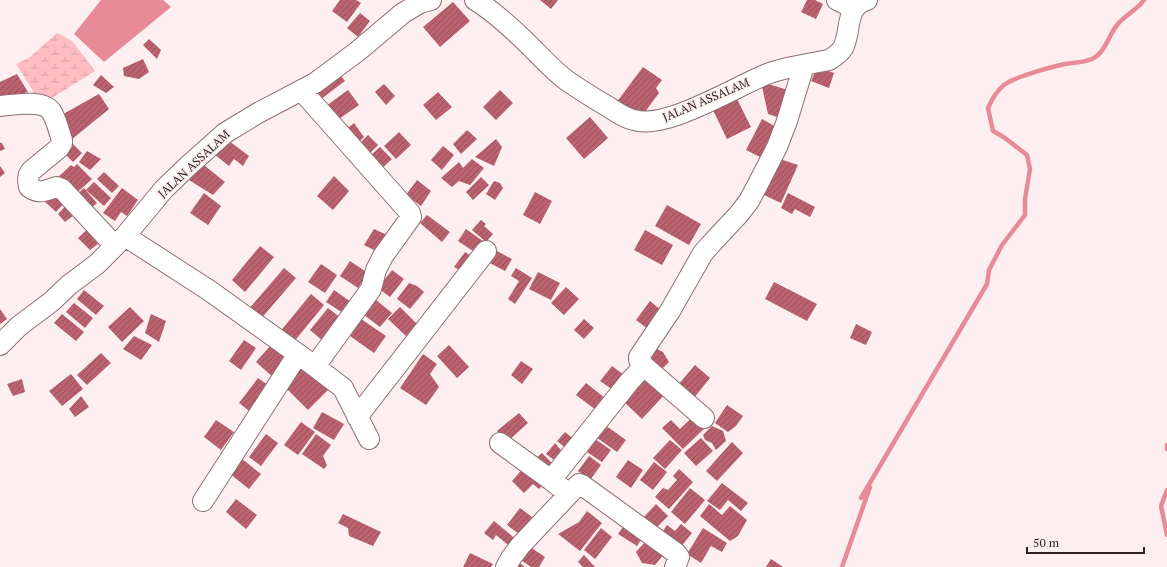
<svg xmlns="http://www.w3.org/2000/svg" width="1167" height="567" viewBox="0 0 1167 567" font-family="'PT Serif',serif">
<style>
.wetland{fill:url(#wetland-marsh)}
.water{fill:#e88b98}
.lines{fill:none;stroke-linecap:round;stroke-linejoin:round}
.stream{stroke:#e88b98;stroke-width:4.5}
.building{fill:url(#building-hatch)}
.minor-casing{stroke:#8d6f72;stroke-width:22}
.minor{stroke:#fff;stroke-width:20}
.labels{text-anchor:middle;stroke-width:3.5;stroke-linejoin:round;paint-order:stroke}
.street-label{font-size:12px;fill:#2e2223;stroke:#fdeff0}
</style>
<defs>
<pattern id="wetland-marsh" width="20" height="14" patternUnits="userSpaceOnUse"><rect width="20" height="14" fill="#ffbcc3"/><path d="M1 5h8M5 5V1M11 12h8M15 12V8" fill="none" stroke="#dba1a7"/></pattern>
<pattern id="building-hatch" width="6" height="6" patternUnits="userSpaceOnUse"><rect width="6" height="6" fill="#ba626f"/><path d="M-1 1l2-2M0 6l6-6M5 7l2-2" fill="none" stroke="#98505b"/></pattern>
</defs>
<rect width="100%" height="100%" fill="#fdeff0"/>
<path class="wetland" d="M57 33 72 41 95 71 47 101 38 99 16 64 29 58Z"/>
<path class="water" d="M101 0H163L171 7 104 62 74 34Z"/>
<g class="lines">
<path class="stream" d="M1167 445V449
M1167 490 1161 506 1167 535
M842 567 870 487 861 498 987 284 989 270 1002 245 1025 215V199L1030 169 1027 155 1005 138 993 131 988 108C992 99 996 91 1004 85 1014 77 1051 67 1065 64 1072 63 1085 62 1092 59 1106 52 1108 36 1117 25 1125 15 1137 10 1144 0"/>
</g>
<path class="building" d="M340 0H356L361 3 347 22 332 11Z
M540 0H558L551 9Z
M807 0H815L823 4 816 19 801 12Z
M453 2 470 21 440 47 423 27Z
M360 13 370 21 358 37 347 28Z
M149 39 161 50 157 59 143 45Z
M143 59 149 72 139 79 124 76 123 68Z
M643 67 662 80 656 88 659 93 639 120 616 103Z
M817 67 834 73 829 88 811 81Z
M336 70 345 81 321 99 312 88Z
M17 74 28 92 0 100V82Z
M101 75 114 87 106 93 93 85Z
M761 82 788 90 780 118 768 114Z
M384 84 395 96 386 105 375 92Z
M348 90 359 105 336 121 326 106Z
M500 90 513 103 496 120 483 107Z
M438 92 452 107 436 120 423 105Z
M99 94 109 109 71 140 58 117Z
M736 97 751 127 727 139 712 108Z
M590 117 608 138 584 159 566 138Z
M762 119 780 129 764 159 746 150Z
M354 123 364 137 354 147 342 127 345 124 349 127Z
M467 130 477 139 461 154 453 144Z
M399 132 411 145 396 159 384 146Z
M368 135 378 145 365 158 355 148Z
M225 138 249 156 243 166 234 159 229 166 214 154Z
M496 139 502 147 494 166 475 157Z
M0 143H2L5 149 0 151Z
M72 143 82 153 73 162 63 152Z
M443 146 454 155 442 170 431 160Z
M380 147 392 159 376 174 364 161Z
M87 151 101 159 90 170 79 162Z
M777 158 798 165 781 203 762 194Z
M472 159 484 168 470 185 459 181 452 187 441 178 459 162 463 168Z
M200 162 225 182 213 195 189 180Z
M77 164 92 179 72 197 56 179 71 165 74 167Z
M0 166 5 173 0 177Z
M104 172 119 186 112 193 97 179Z
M334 176 349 191 333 210 317 196Z
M481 177 489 185 473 200 466 192Z
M417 180 431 191 421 206 406 195Z
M494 181 500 183 503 188 495 200 486 194Z
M94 182 111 198 104 206 86 190Z
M56 188 68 199 56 212 44 201Z
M84 188 97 203 88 211 75 196Z
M122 188 138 200 127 216 121 212 115 221 103 213Z
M535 192 552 201 540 224 523 215Z
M204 193 221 206 208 225 190 213Z
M788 193 815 207 810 217 795 209 792 214 781 208Z
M70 201 78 212 65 222 58 214Z
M667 205 701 224 689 245 655 226Z
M427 215 450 232 442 242 420 223Z
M481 220 486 224 484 226 493 234 486 242 472 230Z
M92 225 99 232 92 237 98 244 90 250 78 238Z
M374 229 387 235 376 251 364 245Z
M466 229 484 242 476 253 458 241Z
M645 230 673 245 662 265 634 250Z
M260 246 274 257 245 292 232 280Z
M493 249 512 259 505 271 486 261Z
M465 252 473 257 465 273 454 267Z
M350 261 368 273 358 288 340 276Z
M321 264 337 275 325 293 308 282Z
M284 268 296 278 260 320 248 310Z
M516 268 532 278 515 304 508 299 519 281 511 276Z
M392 270 404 279 390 297 378 288Z
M538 272 560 283 551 300 529 289Z
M774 282 817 304 807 321 765 299Z
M409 283 417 286 424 292 410 309 397 299Z
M566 287 579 299 564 315 551 303Z
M84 290 104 306 96 315 77 299Z
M334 290 351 302 343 313 326 302Z
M311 294 324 305 293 343 279 333Z
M376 300 392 313 380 327 364 315Z
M650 301 662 311 648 329 636 320Z
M74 303 93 318 85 328 66 312Z
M130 307 144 321 122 342 108 327Z
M400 307 420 327 408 338 388 319Z
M328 308 341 318 323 341 310 330Z
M0 309 7 319 0 324Z
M62 314 84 332 76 341 54 323Z
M151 314 166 321 159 342 145 333Z
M361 319 386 336 374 353 350 336Z
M584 319 594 328 584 339 574 330Z
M856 324 872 332 866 345 850 338Z
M134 336 152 345 141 360 123 349Z
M244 340 256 348 241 370 229 361Z
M273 343 291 358 274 378 256 362Z
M449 345 469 367 457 378 437 356Z
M655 348 663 352 669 362 658 373 644 360Z
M101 353 111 363 87 385 77 375Z
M423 354 437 364 430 374 439 387 426 405 400 388Z
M521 361 533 369 522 384 511 375Z
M304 364 329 389 308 410 283 385Z
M695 365 710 378 694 398 678 385Z
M612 366 624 375 613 390 600 381Z
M71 374 83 389 62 406 49 391Z
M641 377 667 392 642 419 621 399Z
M258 378 272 388 253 414 239 403Z
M22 379 25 392 13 396 7 384Z
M586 383 605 398 596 410 576 395Z
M81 396 89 407 75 417 69 409Z
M727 405 743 416 736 426 728 432 715 423Z
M322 412 344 424 334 440 313 428Z
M519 413 528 423 507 442 497 431Z
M696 414 707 426 683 449 662 428 671 420 680 429Z
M216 420 234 432 221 450 204 437Z
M301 422 315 432 298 455 284 445Z
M602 423 626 440 617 452 593 435Z
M712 426 723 431 726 441 716 450 712 443 705 440 703 435Z
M565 432 575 440 568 450 557 441Z
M266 434 278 443 261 466 249 457Z
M316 434 331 445 323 456 327 465 324 469 302 454Z
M701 438 713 451 696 466 684 453Z
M595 439 611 450 602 462 587 452Z
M670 440 682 450 665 469 653 458Z
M732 442 743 453 717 481 706 471Z
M555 443 565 455 558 463 546 454Z
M542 453 553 464 548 468 533 461Z
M589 456 601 465 590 480 578 471Z
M241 458 261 474 249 489 229 473Z
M628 460 643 470 631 488 616 477Z
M654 462 667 472 653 490 640 480Z
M525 466 544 483 539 489 533 484 524 493 512 481Z
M679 469 693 482 669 509 655 497 663 488 668 490 677 480 673 476Z
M722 483 748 503 741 511 728 500 720 510 707 501Z
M690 488 705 500 685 524 671 512Z
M236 499 257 515 246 529 226 512Z
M656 504 668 516 653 531 642 519Z
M709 504 722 515 730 506 747 520 738 536 730 541 700 516Z
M520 508 536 520 523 537 507 525Z
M587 511 602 523 580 551 558 534 579 522Z
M343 514 381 532 373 546 349 536 348 528 338 523Z
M494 521 518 541 512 548 496 535 493 540 484 533Z
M626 523 644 535 637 546 618 534Z
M681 524 692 533 680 548 662 533 667 525 675 531Z
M601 528 612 537 595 559 584 550Z
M703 528 727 543 722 552 711 546 701 563 687 554Z
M648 539 665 553 655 565 642 563 636 552Z
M527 545 545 557 539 567H531L518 558Z
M470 553 493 564 491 567H463Z
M584 555 595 567H583L578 562Z
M771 559 783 567H766Z
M517 561 525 567H513Z"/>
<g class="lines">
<defs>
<path id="minor" d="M475 0C495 12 516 32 533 49 544 60 553 70 566 80 579 89 593 98 607 106 615 111 624 118 634 120 666 130 735 87 767 74 784 67 810 64 829 60 834 57 839 54 843 48 852 31 844 7 867 0
M837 0 854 8
M302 91 410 213 411 217 383 256 376 270 371 289 315 366
M0 106C13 105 42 99 51 111 56 118 59 131 62 140V143L59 148 31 171C27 176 28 181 29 187 40 195 45 190 57 187L62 189 115 246
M125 236 210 291 309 362 343 388 369 439
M0 345 19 326 51 302 69 285 97 264 125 236 164 189 188 166 225 133 258 113 315 83 358 51 403 13 420 3 431 0
M357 417 486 251
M704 418 644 366 639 360V357L670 311 703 253 711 244 739 214 749 201 757 186 777 147 787 121 804 65
M500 443 551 480
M569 494 579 484 582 485 676 553 679 557 675 567
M203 501 298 354
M506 567 511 558 520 546 569 494 551 480 629 382 644 366"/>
</defs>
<use href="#minor" class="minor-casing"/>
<use href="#minor" class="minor"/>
</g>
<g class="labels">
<g class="street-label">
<text transform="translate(706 100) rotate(-23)" y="4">JALAN ASSALAM</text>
<text transform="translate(194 164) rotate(-43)" y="4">JALAN ASSALAM</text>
</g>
</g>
<path d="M1027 547v6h117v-6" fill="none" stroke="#2e2223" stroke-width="2"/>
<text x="1033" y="547" font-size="12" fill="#2e2223" stroke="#fdeff0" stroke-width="3" paint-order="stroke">50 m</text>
</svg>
